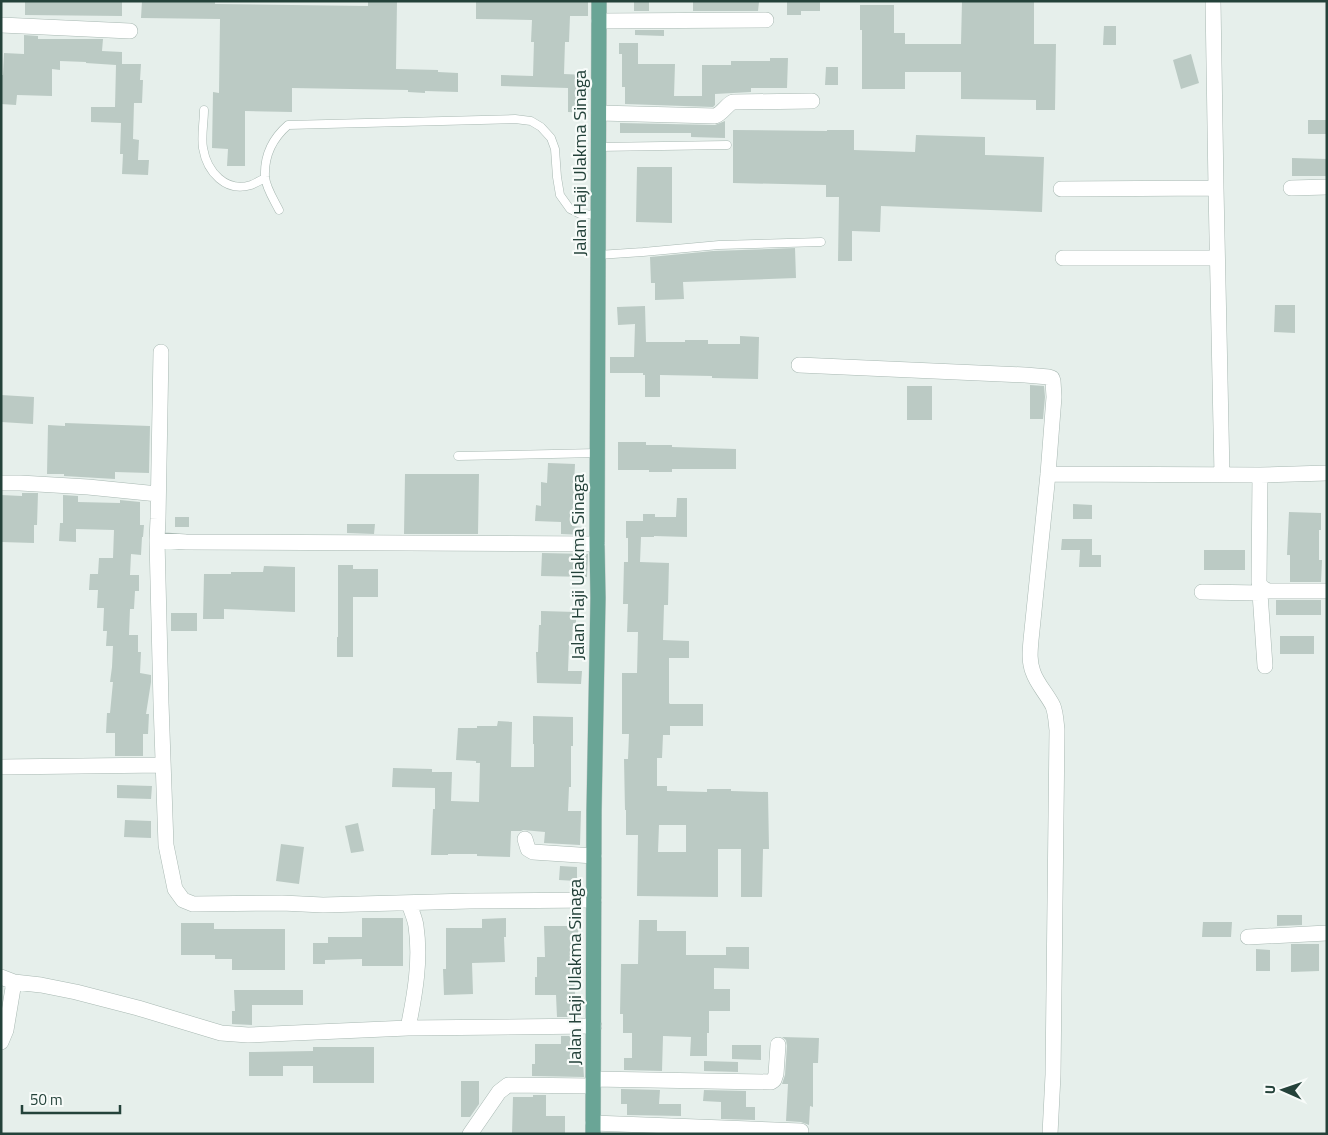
<svg xmlns="http://www.w3.org/2000/svg" width="1328" height="1135" viewBox="0 0 1328 1135" font-family="'Titillium Web',sans-serif">
<style>
.building{fill:#bbcac4;fill-rule:evenodd}
.lines{fill:none;stroke-linecap:round;stroke-linejoin:round}
.lane-casing{stroke:#a8b8b2;stroke-width:9}
.street-casing{stroke:#a8b8b2;stroke-width:16}
.primary-casing{stroke:#c2cac8;stroke-width:16}
.lane{stroke:#fff;stroke-width:8}
.street{stroke:#fff;stroke-width:15}
.primary{stroke:#6aa596;stroke-width:15}
.labels{text-anchor:middle;stroke-width:4.5;stroke-linejoin:round;paint-order:stroke}
.street-label{font-size:18px;fill:#24423a;stroke:#f7fbf9}
</style>
<rect width="100%" height="100%" fill="#e6efeb"/>
<path class="building" d="M25 1H122V16L25 15Z
M142 1H215V4L368 6V1H397L396 69 438 70V72L458 73V92L425 91V93L408 92V90L292 88V112L245 111V166H227L228 149 212 148 213 92 219 93 220 19 141 18Z
M476 1 571 2V1H588V16H570L569 42H565L564 74 587 75 586 113 568 112V88L501 86V75L533 76 534 42H531L532 20 476 19Z
M634 1H649V11H634Z
M693 1 759 2 758 11H693Z
M787 1H820V11H801V15H787Z
M962 1H1034V44H1056L1055 110H1036V100L961 99V72H905V89H862V30H860V5H894V33H905V44H961Z
M1104 26H1116V45H1103Z
M635 30H664V36L635 35Z
M24 35 38 36V39H103L102 51 122 52V64H141L140 80H143L142 103H134L133 139 139 140 138 160H149L148 175 122 174 123 154H120L121 123 91 122V107H115L116 65 86 63V62L60 61V70L52 69V96L17 95 16 105 1 104V75H3L4 53 24 54Z
M619 43H638V64H675L674 96H702V65H731V61H770V58H788L787 88H751V92L715 94V105L713 107 625 104V87H622V54H619Z
M1191 54 1199 83 1181 89 1173 60Z
M826 67H838V85H825Z
M1308 120H1327V134H1308Z
M725 121V138L691 137V133H620V123L715 125Z
M733 130 827 131V130H854V150L915 152 916 135 985 137V155L1044 157 1042 212 881 206 880 232 852 231V261H838L839 197H826V185L733 183Z
M1292 158 1327 159V176H1292Z
M637 167H672V223L636 222Z
M795 248 796 278 683 282 684 299 655 300V283H651L650 257 713 251Z
M1275 305H1295V333L1274 332Z
M645 306 646 342H685V340H708V344H740V336L759 337 758 379 712 378V376L660 375V397H645V375H643V373H610V357H634L635 324 618 325 617 307Z
M1030 385 1044 386 1045 397 1043 419H1030Z
M907 386H932V420H907Z
M1 395 34 397 33 424 1 422Z
M65 423 150 426 149 473 115 472V479L64 476V474H47L48 425 65 426Z
M618 442H646V445H672V447L736 449V469H672V472H649V470H618Z
M548 463 575 464 572 526 583 527V535L561 534V522L535 521 536 505 541 506V482L547 483Z
M405 474H479L478 534H404Z
M22 493H38L37 525H34V543L1 542V495L22 496Z
M63 495 78 496V502L120 503V500L140 502V525H144L143 537H142L141 555 131 554 130 575H139V591H135L134 609H130L129 635H138V652H141L140 673 151 675V682L146 714H149L148 734H143V756H115V733H106L107 713H110L113 682H110L112 667 113 646H106L107 631H103L104 608H97L98 590H89L90 574H98L99 558H113L114 530 76 529V542L59 541 60 523H63Z
M677 498H687V537L654 536V537H641L640 562 669 563 668 605H664L663 640 689 641V658H669V703L670 704H703V726H670V735H663L662 758H657V786H667V791L707 792V789H731V791L768 792 769 849H763L762 897H741V849H718V897L637 896 638 835H626V810H625L624 759H628L629 734H622V673H637L638 632H627L628 604H623L624 562H628V538H626V521H643V514H655V517H676ZM659 825H686V852H658Z
M1073 504 1092 505V519H1073Z
M1289 512 1321 513V530H1319V560H1322L1321 582H1290V555H1287Z
M175 517H189V527H175Z
M347 524H375L374 534 347 533Z
M1062 539H1092V555H1101V567H1079L1080 550H1061Z
M1204 550H1245V570H1204Z
M542 553 588 554 587 577 541 576Z
M338 565H353V569H378V597H353V657H337V637H338Z
M264 566 295 567V612L224 609V619H203L204 574H231V572H263Z
M1276 600H1321V615H1276Z
M541 611 576 612V624L573 623 572 644H569L568 671H582L581 684 537 683 536 652H538L539 625H541Z
M171 613H197V631H171Z
M1280 636H1314V654H1280Z
M533 716 573 717V746H571V787H569L568 811H581L580 845 544 843 545 832 523 830 521 831H511L510 857 477 856V854H448V855H431L433 809H435V788L392 787 393 768 432 769V772H452L451 801 479 802 480 763H476V761L456 760 458 728H477V726H497L498 721 512 722 511 767H534V744H533Z
M117 785 152 786 151 799 117 798Z
M125 820 151 821V838L124 837Z
M358 823 364 851 351 853 345 826Z
M281 844 304 847 299 884 276 881Z
M560 866 577 867V881L559 880Z
M1277 915H1302V925L1277 926Z
M362 918H403V966H362V959L325 960V964H313V943H328V937H362Z
M506 918V937H504L505 962 472 963 473 994 444 995 443 969H446V928H482V919Z
M639 920H657V931H686V955H726V947H749V969L714 968V989H730V1011H709V1033H707V1056H690L691 1037 663 1036 662 1071 624 1070V1058H632V1033H623V1014H620L621 964H638Z
M1203 922H1232L1231 937H1202Z
M181 923H214V929H285V970H232V959H215V955H181Z
M544 926H578L579 953 575 954 576 973H574L575 994H573L574 1017H557L556 995H535V977H537V957H545Z
M1291 944H1319V971L1291 972Z
M1256 949 1270 950V971H1256Z
M234 990H303V1005H252V1025L232 1024V1011H235Z
M561 1036H578V1042H576L577 1063H583L584 1077 532 1076V1064H535V1044H561Z
M782 1037 819 1038 818 1063H813V1107L810 1106 809 1125 801 1122 786 1121 788 1084H782L785 1075 787 1046 786 1040Z
M732 1045H761V1060L732 1059Z
M313 1047H374V1083H313V1066H283V1076H249V1052L313 1051Z
M704 1061 738 1062V1072L704 1071Z
M461 1081H479V1104L470 1117H461Z
M621 1089 660 1090 659 1104H681V1116L627 1115V1104H621Z
M704 1090 746 1091V1107H755V1120L721 1119V1102L703 1101Z
M533 1095H546V1116H565V1134H512L513 1097H533Z"/>
<g class="lines">
<defs>
<path id="lane" d="M204 110C204 122 201 136 203 148 207 172 226 193 251 185 256 183 261 180 265 178
M598 147 727 145
M279 210C274 200 266 188 265 177 264 156 273 138 288 125L515 119 531 121 541 127 551 138 555 149 557 177 560 195 570 209 580 214 598 215
M598 255 643 252 719 245 821 242
M458 456 597 453"/>
<path id="street" d="M1213 1 1216 188 1222 475
M599 21 766 20
M1 25 130 31
M599 113 715 116C723 113 726 105 733 102L812 101
M1291 188 1327 187
M1061 189 1216 188
M1063 258H1217
M161 352 158 519 157 540 186 542 597 544
M799 365 1025 375 1049 377 1052 378 1053 381 1054 397 1048 474 1031 640C1030 651 1029 662 1033 672 1037 684 1047 694 1053 706 1056 714 1056 722 1057 730L1053 1075 1050 1134
M1048 474 1260 475 1327 473
M1260 475 1259 582 1261 587 1268 591H1327
M1 483H20L88 487 158 494
M157 540 161 703 166 845 175 889 183 900 193 904 282 903 323 905 470 901 594 900
M1202 592 1260 593 1268 591
M1260 593 1265 666
M1 767 163 765
M525 839 528 849 533 852 594 856
M1248 937 1327 933
M1 977 14 982 41 985 76 992 138 1008 221 1033 248 1035 408 1028 594 1026
M408 1028C415 994 421 960 416 926 415 918 411 911 409 903
M1 1042 6 1030 14 982
M593 1079 771 1082 774 1080 776 1074 778 1045
M593 1123 801 1131
M470 1134 499 1092 508 1085 593 1086"/>
<path id="primary" d="M593 1134 594 811 598 598 597 544 599 1"/>
</defs>
<use href="#lane" class="lane-casing"/>
<use href="#street" class="street-casing"/>
<use href="#primary" class="primary-casing"/>
<use href="#lane" class="lane"/>
<use href="#street" class="street"/>
<use href="#primary" class="primary"/>
</g>
<g class="labels">
<g class="street-label">
<text transform="translate(580 163) rotate(-90)" y="6">Jalan Haji Ulakma Sinaga</text>
<text transform="translate(578 567) rotate(-90)" y="6">Jalan Haji Ulakma Sinaga</text>
<text transform="translate(575 972) rotate(-90)" y="6">Jalan Haji Ulakma Sinaga</text>
</g>
</g>
<rect width="1328" height="1135" fill="none" stroke="#24423a" stroke-width="5"/>
<g transform="translate(1283 1090) rotate(272)" stroke="#f7fbf9" stroke-width="4" paint-order="stroke">
<path d="M0-4L9 19L0 12L-9 19Z" fill="#24423a"/>
<text y="-8" font-size="14" font-weight="bold" text-anchor="middle" fill="#24423a">U</text>
</g>
<path d="M22 1105v8h98v-8" fill="none" stroke="#24423a" stroke-width="2.5"/>
<text x="30" y="1105" font-size="15" fill="#24423a" stroke="#f7fbf9" stroke-width="4" paint-order="stroke">50 m</text>
</svg>
